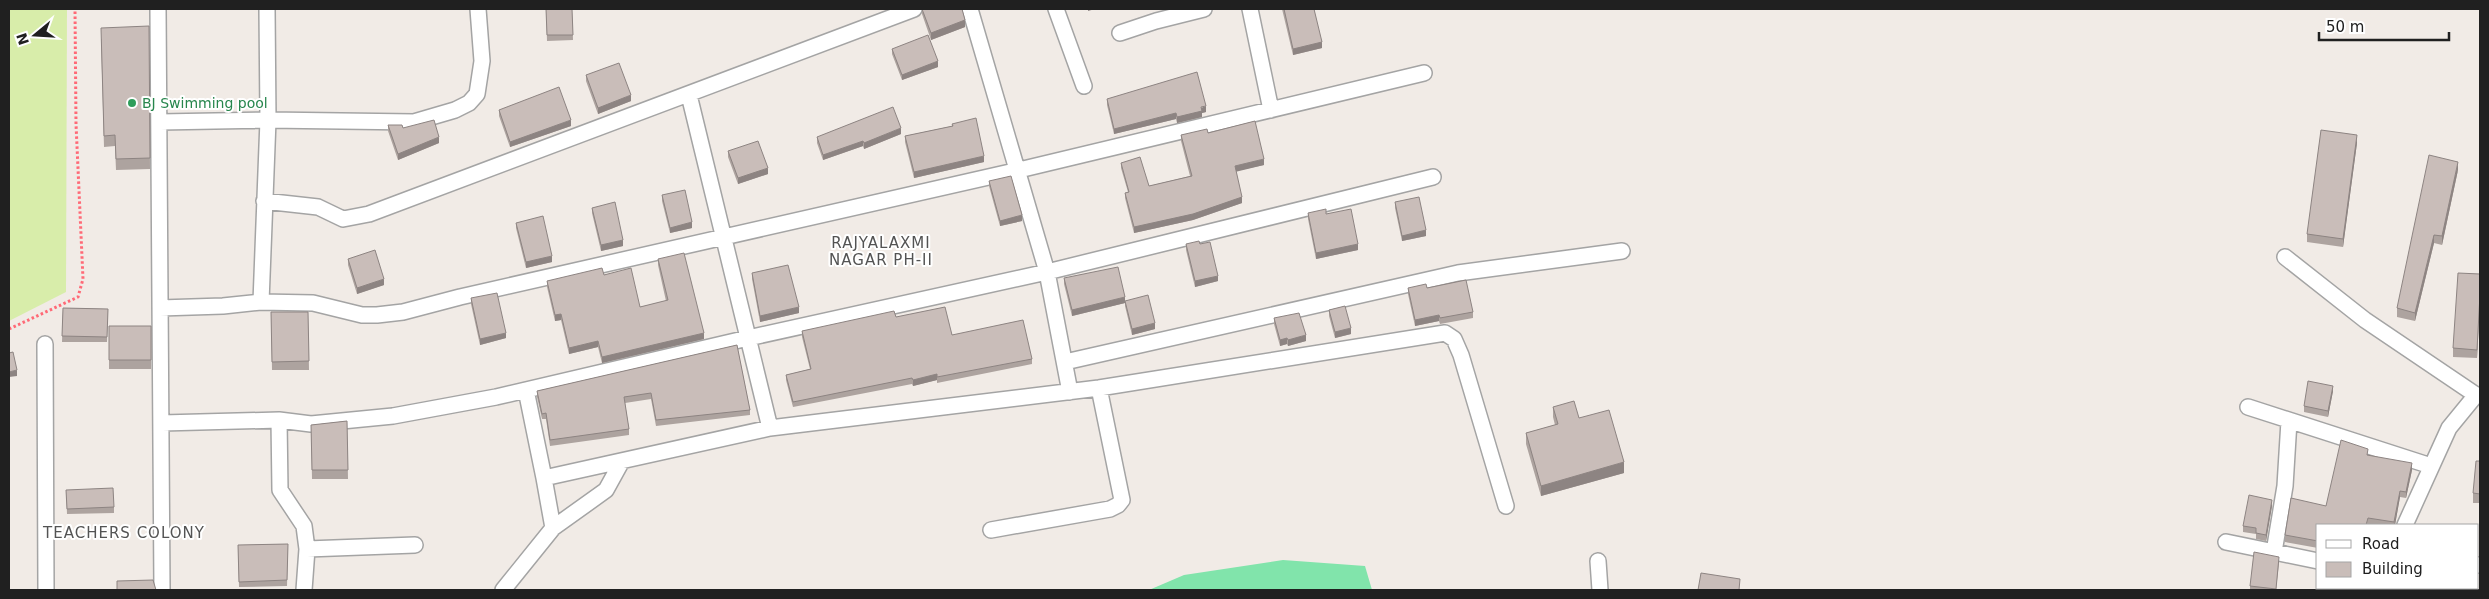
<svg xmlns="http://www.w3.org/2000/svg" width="2489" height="599" viewBox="0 0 2489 599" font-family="'DejaVu Sans',sans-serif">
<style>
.grass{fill:#d8edaa}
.pitch{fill:#81e4ab}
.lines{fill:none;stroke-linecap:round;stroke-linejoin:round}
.minor-casing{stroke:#a4a4a4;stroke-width:18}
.path{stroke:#ff6976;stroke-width:3;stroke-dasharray:2.5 2.5;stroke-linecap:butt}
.minor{stroke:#fff;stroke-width:15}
.wall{fill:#ada39f}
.shaded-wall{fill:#8d8482}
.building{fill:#c9bdb9;stroke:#8d8482}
.leisure-dot{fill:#2e9e5b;stroke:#fff;stroke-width:2}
.labels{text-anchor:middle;stroke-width:4;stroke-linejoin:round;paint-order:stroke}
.leisure-label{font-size:14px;fill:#27864d;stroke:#fff;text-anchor:start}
.neighbourhood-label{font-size:15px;letter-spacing:1px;fill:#535353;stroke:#fff}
</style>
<rect width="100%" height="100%" fill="#f1ebe6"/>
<path class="grass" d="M9 9H67L66 292 9 321Z"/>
<path class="pitch" d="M1283 560 1365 566 1372 590H1149L1184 575Z"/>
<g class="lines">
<defs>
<path id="minor" d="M158 9 162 590
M970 9 1047 272 1070 392
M1056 9 1084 86
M1250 9 1271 110
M1120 33 1156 21 1204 9
M689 95 770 428
M160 122 268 120 414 122 455 110 469 103 477 94 482 61 478 9
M264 201 318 207 343 219 369 214 914 9
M2285 257 2365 320 2476 395H2480
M261 302 268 120 267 9
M160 308 223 306 261 302 313 303 362 315H377L403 312 460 297 1019 170 1424 73
M45 344 46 590
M1065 362 1458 273 1622 251
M526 390 544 478 770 428 1099 388 1445 333 1454 339 1461 355 1506 506
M2248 407 2431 466
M279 420 280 490 304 526 307 549
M162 423 279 420 311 424 393 416 496 397 748 338 1047 272 1433 177
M544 478 553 528
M2405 525 2449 428 2476 395
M991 530 1110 509 1118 505 1122 500 1099 388
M2226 542 2318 561
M2274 552 2285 486 2289 421
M1598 561 1600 590
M2478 565H2480
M304 590 307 549 415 545
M503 590 553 528 606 490 622 461
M2376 590 2377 588"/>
</defs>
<use href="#minor" class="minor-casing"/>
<path class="path" d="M9 329 78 297 83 279 76 124 75 9"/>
<use href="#minor" class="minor"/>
</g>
<path class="wall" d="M546 9H572L573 40 547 41Z
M922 9H962L965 27 931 40 922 14Z
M1282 9H1314L1322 48 1293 55Z
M149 26 150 169 116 170 115 146 104 147 101 39Z
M892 49 938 67 902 80 892 54Z
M586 75 631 101 598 114 586 81Z
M1107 99 1206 112 1202 113V117L1177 123 1176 119 1114 134 1107 105Z
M499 110 571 126 510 147 499 116Z
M952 124 984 162 914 178 905 142V136L952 126Z
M388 125 439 143 398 160 388 131Z
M1208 133 1264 165 1236 171 1242 203 1193 220 1134 233 1125 198V193L1128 192 1121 168V163L1149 186 1190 176 1181 141V135Z
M901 134 864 149 863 146 823 160 817 143V137Z
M2357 143 2343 247 2307 242V234Z
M728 151 768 174 738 184 728 157Z
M2458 170 2442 245 2434 243 2415 321 2397 317V308Z
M989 181 1022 221 1000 226 989 186Z
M662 195 692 228 670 233 662 201Z
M1395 202 1426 236 1402 241 1395 208Z
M592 208 623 246 601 251 592 213Z
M1308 213 1326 214 1358 250 1316 259 1308 219Z
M516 223 552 262 526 268 516 228Z
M1186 244H1200L1218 281 1195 287 1186 250Z
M348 259 384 285 357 294 348 265Z
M658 259 704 339 602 363 598 347 569 354 561 320 555 321 547 287V281L604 275 640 307 666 301 658 265Z
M752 273 799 313 760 322 752 279Z
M2480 274 2477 358 2453 357V348Z
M1064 278 1125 301 1155 329 1132 335 1125 306V303L1072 316 1064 284Z
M1408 288H1427L1473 312V318L1440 324 1439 321 1415 326 1408 294Z
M471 298 506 338 480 345 471 304Z
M63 308 108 309 107 342H62Z
M1329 310 1351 334 1335 338 1329 316Z
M271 312H308L309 370H272Z
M896 317 952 335 1032 359V364L937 383V380L913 386 912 384 793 407 786 380V375L810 369 802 337V331Z
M1274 318 1306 341 1288 346 1287 344 1280 346 1274 324Z
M109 326H151V369H109Z
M737 345 750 410V415L656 426 651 399 625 403 629 429V435L550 446 546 419H542L537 397V391Z
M2333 391 2328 417 2304 412V406Z
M1553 407 1579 418 1624 473 1541 496 1526 444V433L1555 425 1553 417Z
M347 421 348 479H312L311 425Z
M2368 455 2412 470 2406 498 2400 497 2395 525H2375L2368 524 2318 525V548L2285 542V535L2326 506Z
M2480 461V503H2473V493Z
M66 490 114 507V513L67 514Z
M2272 506 2266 541 2256 539V534L2243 532V526Z
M288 544 287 586 239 587 238 545Z
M2279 563 2276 590H2250V586Z"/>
<path class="shaded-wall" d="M1088 9H1095L1088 11Z
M965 20V27L931 40V33Z
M1322 42V48L1293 55V49Z
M938 61V67L902 80V75Z
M631 95V101L598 114V108Z
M1206 106V112L1202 113V117L1177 123V117Z
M1176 113V119L1114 134V129Z
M571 120V126L510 147V142Z
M901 128V134L864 149V143Z
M2357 135V143L2343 247V239Z
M439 137V143L398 160V154Z
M863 141V146L823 160V155Z
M984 156V162L914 178V172Z
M1264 159V165L1235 172V166Z
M2458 162V170L2442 245V236Z
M768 168V174L738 184V178Z
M1242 197V203L1193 220 1134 233V227Z
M1022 215V221L1000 226V221Z
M692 222V228L670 233V228Z
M1426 230V236L1402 241V236Z
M2434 235V243L2415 321V313Z
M623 240V246L601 251V245Z
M1358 244V250L1316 259V253Z
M552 256V262L526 268V262Z
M1218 276V281L1195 287V281Z
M384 279V285L357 294V288Z
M2480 294V302L2477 358V350Z
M1125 297V303V301V303L1072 316V310Z
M799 307V313L760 322V316Z
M561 314V320L555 321V315Z
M1439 315V321L1415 326V320Z
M1155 323V329L1132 335V329Z
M1351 328V334L1335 338V332Z
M506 333V338L480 345V339Z
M704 333V339L602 363V357Z
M1306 335V341L1288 346V340Z
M1287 338V344L1280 346V340Z
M598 341V347L569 354V348Z
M17 370V376L9 377V372Z
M937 374V380L913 386V380Z
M2333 386V391L2328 417V411Z
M1624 462V473L1541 496V486Z
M2412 463V470L2406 498V492Z
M2400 491V497L2395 525H2394Z
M2272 500V506L2266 541V535Z"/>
<path class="building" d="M546 9H572L573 35H547Z
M922 9H962L965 20 931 33Z
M1284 9H1314L1322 42 1293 49Z
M149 26 150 158 116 159 115 135 104 136 101 28Z
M928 35 938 61 902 75 892 49Z
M619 63 631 95 598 108 586 75Z
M1197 72 1206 106 1201 107 1202 111 1177 117 1176 113 1114 129 1107 99Z
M559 87 571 120 510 142 499 110Z
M893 107 901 128 864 143 863 141 823 155 817 137Z
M976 118 984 156 914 172 905 136 953 126 952 124Z
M434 120 439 137 398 154 388 125H402L403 128Z
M1255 121 1264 159 1235 166 1242 197 1193 214 1134 227 1125 193 1129 192 1121 163 1140 157 1149 186 1192 176 1181 135 1207 129 1208 133Z
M2321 130 2357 135 2343 239 2307 234Z
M758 141 768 168 738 178 728 151Z
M2429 155 2458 162 2442 236 2434 235 2415 313 2397 308Z
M1011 176 1022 215 1000 221 989 181Z
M685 190 692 222 670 228 662 195Z
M1419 197 1426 230 1402 236 1395 202Z
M615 202 623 240 601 245 592 208Z
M1326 209V214L1351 209 1358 244 1316 253 1308 213Z
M543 216 552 256 526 262 516 223Z
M1199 241 1200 244 1210 242 1218 276 1195 281 1186 244Z
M375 250 384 279 357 288 348 259Z
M684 253 704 333 602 357 598 341 569 348 561 314 555 315 547 281 602 268 604 275 631 268 640 307 668 300 658 259Z
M788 265 799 307 760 316 752 273Z
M1118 267 1125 297 1072 310 1064 278Z
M2458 273 2480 274V294L2477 350 2453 348Z
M1466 280 1473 312 1440 318 1439 315 1415 320 1408 288 1426 284 1427 288Z
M497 293 506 333 480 339 471 298Z
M1148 295 1155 323 1132 329 1125 301Z
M1345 306 1351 328 1335 332 1329 310Z
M945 307 952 335 1023 320 1032 359 937 377V374L913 380 912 378 793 402 786 375 811 369 802 331 894 311 896 317Z
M63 308 108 309 107 337 62 336Z
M271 312H308L309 361 272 362Z
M1299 313 1306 335 1288 340 1287 338 1280 340 1274 318Z
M109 326H151V360H109Z
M737 345 750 410 656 420 651 393 624 397 629 429 550 440 546 413 542 414 537 391Z
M13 352 17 370 9 372V353Z
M2308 381 2333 386 2328 411 2304 406Z
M1574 401 1579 418 1609 410 1624 462 1541 486 1526 433 1558 424 1553 407Z
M347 421 348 470H312L311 425Z
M2341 440 2368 449 2367 455 2412 463 2406 492 2400 491 2394 522 2368 518 2366 525H2318V541L2285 535 2291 498 2326 506Z
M2476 461H2480V494L2473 493Z
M113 488 114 507 67 509 66 490Z
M2249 495 2272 500 2266 535 2256 533V528L2243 526Z
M288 544 287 580 239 582 238 545Z
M2254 552 2279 557 2276 589 2250 586Z
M1701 573 1740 579 1739 590H1698Z
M153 580 156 590H117V581Z"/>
<circle class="leisure-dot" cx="132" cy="103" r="5"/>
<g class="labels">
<g class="leisure-label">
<text x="142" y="108">BJ Swimming pool</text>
</g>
<g class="neighbourhood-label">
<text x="881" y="248">RAJYALAXMI<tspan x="881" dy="17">NAGAR PH-II</tspan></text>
<text x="124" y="538">TEACHERS COLONY</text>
</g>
</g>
<rect width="2489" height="599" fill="none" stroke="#202020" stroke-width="20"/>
<rect x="2316" y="524" width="162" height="65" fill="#ffffff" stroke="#a6a6a6"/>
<rect x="2326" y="540" width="25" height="8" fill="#ffffff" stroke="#a6a6a6"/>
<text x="2362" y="549" font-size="15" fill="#202020">Road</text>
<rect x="2326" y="562" width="25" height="15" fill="#c9bdb9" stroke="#a6a6a6"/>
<text x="2362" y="574" font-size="15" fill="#202020">Building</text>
<g transform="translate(35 35) rotate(252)" stroke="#ffffff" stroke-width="4" paint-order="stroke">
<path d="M0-4L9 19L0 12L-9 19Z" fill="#202020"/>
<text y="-8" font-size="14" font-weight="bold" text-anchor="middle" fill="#202020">N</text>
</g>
<path d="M2319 32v8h130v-8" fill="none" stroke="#202020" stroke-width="2.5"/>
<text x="2326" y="32" font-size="15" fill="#202020" stroke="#ffffff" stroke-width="4" paint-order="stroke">50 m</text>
</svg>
